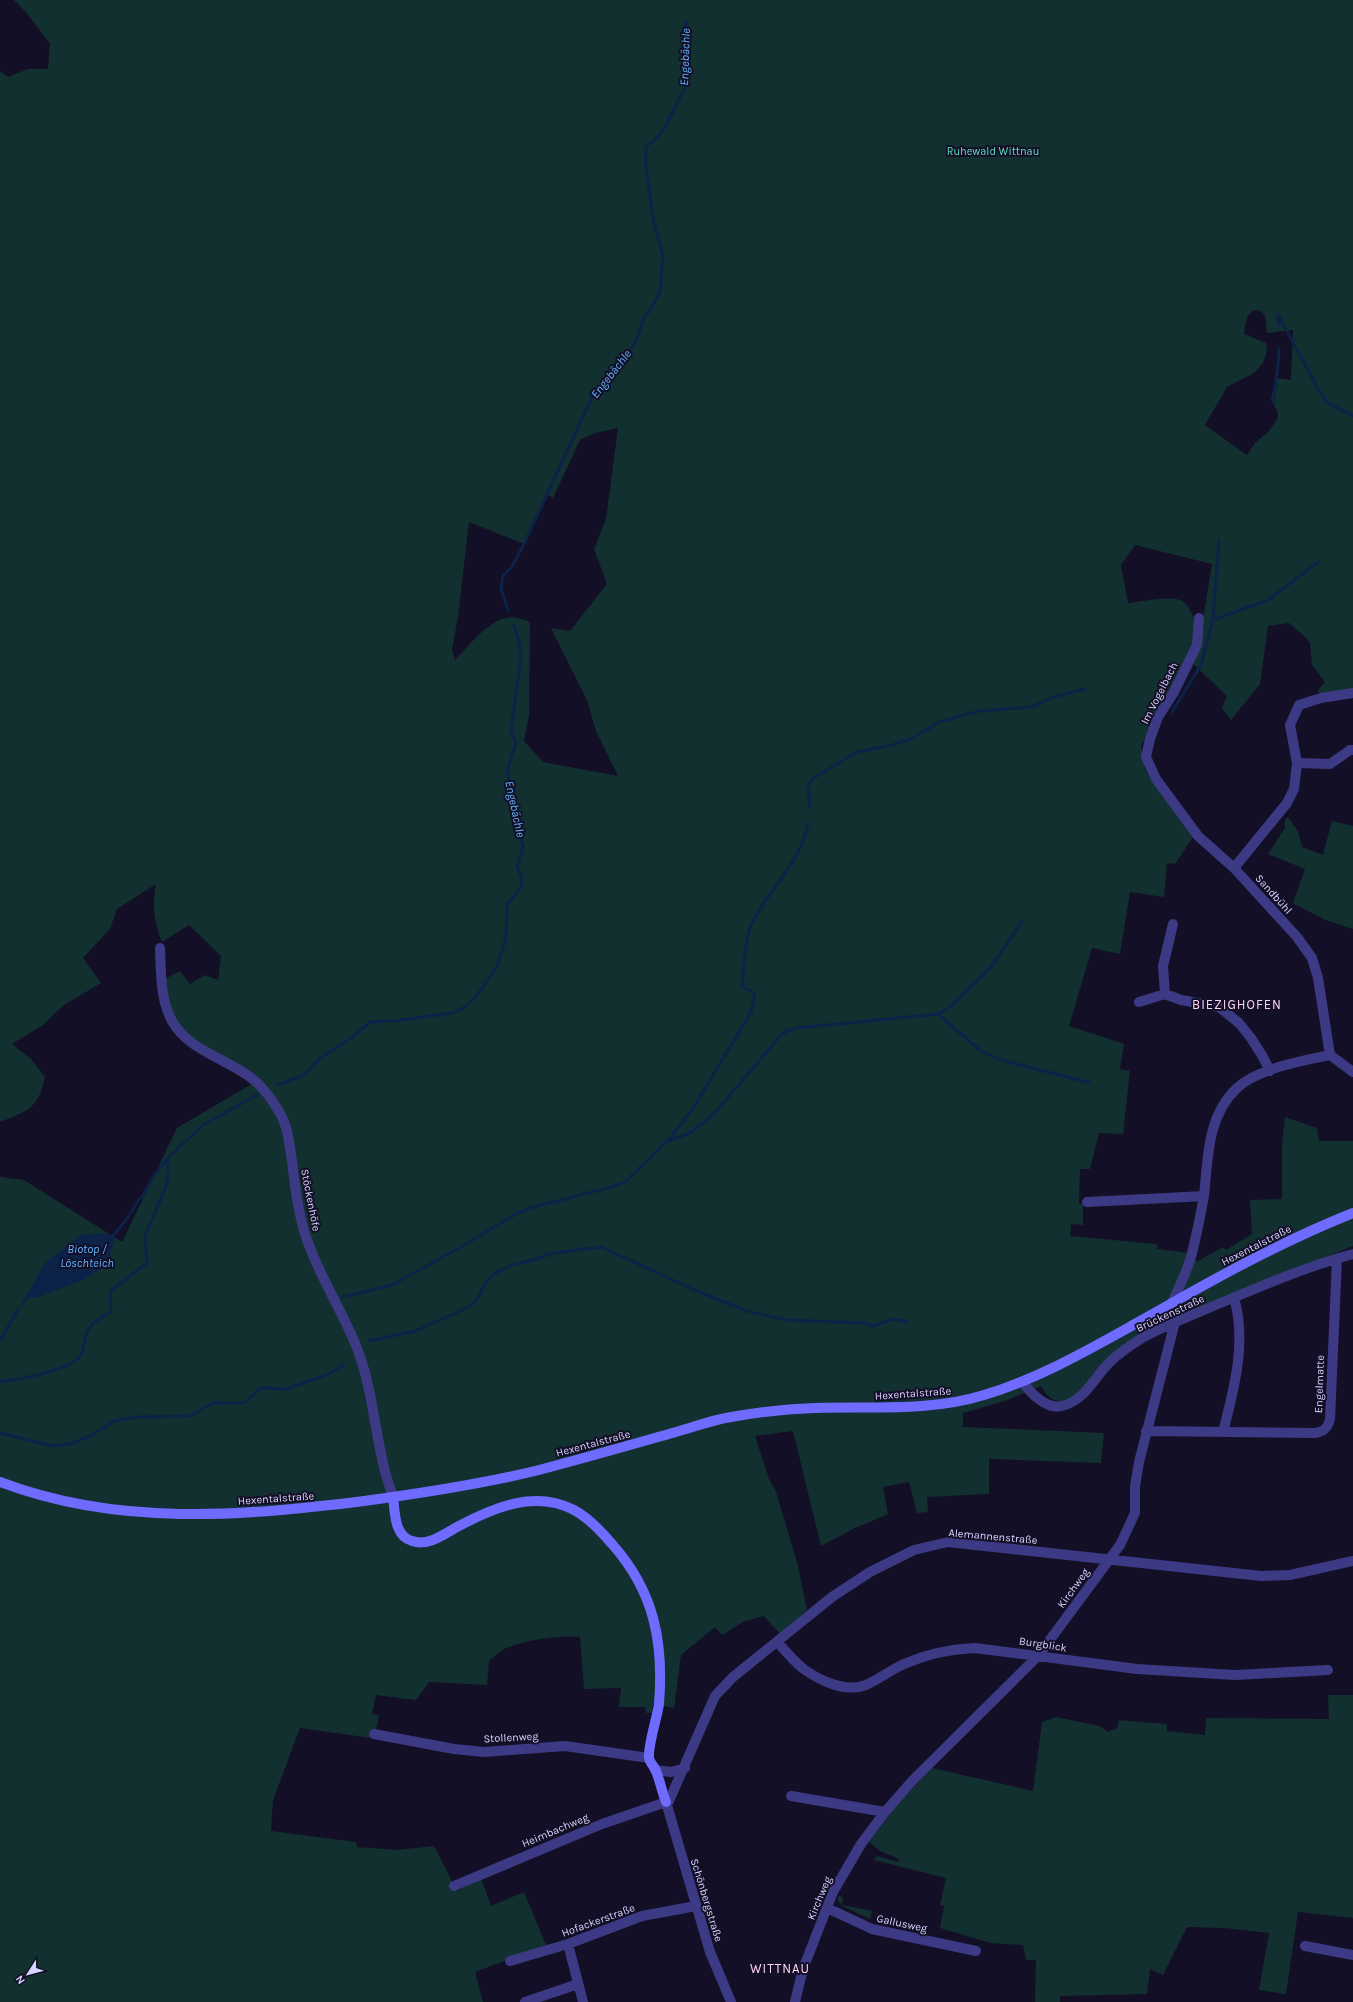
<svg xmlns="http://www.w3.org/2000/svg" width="1353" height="2002" viewBox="0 0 1353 2002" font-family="Karla,sans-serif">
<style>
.green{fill:#12302f;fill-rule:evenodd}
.water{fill:#0c2248}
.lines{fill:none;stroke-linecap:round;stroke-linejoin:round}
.stream{stroke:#0c2248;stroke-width:3}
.street{stroke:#3d3a85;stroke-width:10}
.secondary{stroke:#6f6bff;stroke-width:10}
.labels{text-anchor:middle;stroke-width:4;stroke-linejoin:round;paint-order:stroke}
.park-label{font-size:11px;fill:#5fe0c0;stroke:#130f26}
.street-label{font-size:11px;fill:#d9d4ff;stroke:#130f26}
.water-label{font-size:12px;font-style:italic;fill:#62b6ff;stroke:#130f26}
.quarter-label{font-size:13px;letter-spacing:1px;fill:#ffd6f0;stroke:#130f26}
</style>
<rect width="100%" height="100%" fill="#130f26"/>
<path class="green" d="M14 0H1353V690L1320 696 1318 690 1325 682 1312 665 1310 643 1305 637 1289 623 1268 626 1260 684 1231 720 1222 708 1227 696 1187 658 1141 746 1145 769 1151 780 1193 837 1175 864 1167 863 1164 897 1130 892 1120 954 1092 948 1069 1026 1124 1044 1120 1069 1130 1071 1123 1134 1099 1133 1090 1169H1080L1079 1203 1083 1204V1225L1071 1224 1070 1236 1157 1244V1249L1189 1253 1194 1260 1198 1261 1223 1247 1226 1250 1252 1234 1250 1200 1282 1199V1144L1285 1117 1317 1128 1319 1141H1353V1246L1149 1329 1071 1399C1055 1405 1049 1399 1041 1386L1008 1400 963 1413V1427L1104 1433 1101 1463 989 1459V1494L927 1497 928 1512 917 1513 909 1482 883 1487 888 1514 855 1528 821 1546 793 1431 755 1436 769 1479 776 1492 797 1562 807 1610 780 1634 764 1616 743 1622 722 1635 715 1627 681 1655 674 1708 653 1704 652 1713H646L645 1707H619L621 1688 584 1689 580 1637C557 1635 526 1640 504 1649 499 1652 494 1657 489 1661L487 1685 429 1682 416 1700 376 1695 372 1714 379 1715 376 1730 371 1738 300 1728 273 1800 271 1831 356 1842 357 1847 397 1850 434 1846 457 1891 481 1878 491 1906 524 1892 546 1945 475 1972 483 2002H0V1177L24 1180 122 1242 177 1128 253 1083 179 1032 161 981 180 971 190 984 205 975 218 980 221 956 189 925 162 942C154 922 152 906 156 884L117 909 110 929 83 958 101 983 64 1005 43 1025 12 1044 31 1059 45 1077C38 1109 28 1111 0 1122V71L8 77 28 69H48L50 44 26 12ZM1255 310 1261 311 1265 316 1267 333 1293 330 1291 380 1276 378 1271 400 1277 410 1278 418 1269 431 1255 443 1247 455 1205 425 1227 387 1254 373 1263 363 1267 352 1266 343 1244 334C1246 325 1245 314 1255 310ZM618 428 606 519 594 549 607 584 570 631 551 628 587 700 596 731 618 776 543 762 524 741 529 715 530 622C522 619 514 616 505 618 487 622 468 647 455 660L452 650 458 617 469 522 524 544 548 495 553 498 580 440 595 433ZM1135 545 1212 564 1203 620 1194 618C1191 612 1189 607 1184 602 1173 594 1141 602 1128 603L1121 565Z
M1288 817 1298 831 1302 847 1323 855 1332 821 1353 826V929L1325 920 1293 903 1305 869 1268 854 1285 828V820Z
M1328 1695H1353V1918L1298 1912 1286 1994 1259 1990 1269 1933 1225 1928 1187 1927 1163 1975 1150 1969 1147 1994 1060 1996V2002H1035L1036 1960H1026L1023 1945 990 1943 940 1928 944 1906 940 1905 946 1878 874 1860 877 1856 898 1862 899 1859 880 1851 869 1842 894 1808 932 1768 1033 1791 1042 1722 1056 1717 1100 1726 1108 1732 1117 1728 1119 1720 1167 1724V1731L1205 1735 1206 1718 1329 1719Z
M838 1896 843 1897 842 1905 872 1911 870 1919 842 1906 838 1901Z"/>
<path class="water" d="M107 1233 115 1239 107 1265 83 1280 36 1298 30 1297 18 1310 45 1263 81 1235Z"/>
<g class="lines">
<path class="stream" d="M1279 325 1278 315 1320 392 1328 403 1353 416
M1274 403C1274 384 1279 367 1279 348
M508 610 501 588 503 576 513 565 524 544 592 397 625 359 637 339 644 317 649 312 660 292 663 256 654 223 646 166V146C669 133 672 107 686 87L682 66 686 21
M1213 620 1268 600 1318 562
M1172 712 1201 665 1213 620 1219 540
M810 808 808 786 812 779 857 752 892 745 913 738 939 722 979 711 1031 707 1053 697 1085 689
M938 1014 981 1051 998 1059 1090 1083
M278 1085 304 1075 320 1058 350 1039 370 1022 393 1021 452 1013 465 1007 476 997 497 966 506 938 507 905 521 887 522 878 517 867 523 847 507 770 516 743 511 731 521 657 519 641 514 625
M667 1142 692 1110 751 1012 755 993 742 987C744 968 744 946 750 928 765 891 800 867 808 823
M142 1197 155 1174 168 1158
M112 1237 127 1219 140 1198
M342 1297 392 1285 461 1247 516 1214 530 1208 611 1187 625 1182 666 1142 690 1133 715 1113 780 1036 787 1031 797 1028 938 1014 951 1006 990 968 1022 922
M0 1341 18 1310
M369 1341 415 1331 467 1308 477 1300 485 1283 497 1272 512 1265 533 1260 553 1253 601 1247 699 1292 747 1311 786 1320 862 1323 874 1326 892 1319 908 1322
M0 1381C16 1381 74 1369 81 1355 84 1348 84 1340 86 1334 91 1322 101 1318 111 1312L110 1293 113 1289 147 1263 145 1236 166 1187 168 1176V1158L203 1125 257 1095
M0 1433 52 1446 73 1443 92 1435 114 1421 137 1417 190 1416 213 1403H244L261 1388 287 1389 329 1374 344 1365"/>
<path class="street" d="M1199 618 1197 645 1174 692 1158 717 1150 739 1146 757 1156 779 1198 836 1234 868 1297 937 1312 958 1318 978 1330 1055
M1297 763 1330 764 1350 750H1353
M1234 868 1287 803 1294 789 1297 763 1290 725 1299 705 1321 698 1353 693
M160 948C161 972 160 999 172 1021 188 1050 225 1058 250 1077 261 1085 271 1098 278 1110 288 1125 289 1143 292 1161 295 1186 298 1213 306 1237 319 1276 342 1310 357 1348 372 1387 374 1427 384 1467 386 1477 390 1487 393 1497
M1165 994 1163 966 1173 924
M1139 1002 1165 994 1181 1000 1219 1007 1239 1023 1251 1038 1263 1057 1270 1071
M1330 1055 1353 1072
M1087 1202 1204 1196
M1172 1303C1180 1285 1189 1268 1193 1249 1197 1232 1201 1213 1204 1196 1208 1158 1207 1116 1237 1088 1257 1069 1304 1060 1330 1055
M1023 1382C1030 1393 1047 1410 1062 1406 1086 1400 1094 1377 1110 1362 1119 1353 1131 1345 1142 1338 1164 1326 1188 1317 1211 1307 1257 1288 1304 1267 1353 1254
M1146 1431 1315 1433C1324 1432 1328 1428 1330 1419L1337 1259
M1223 1432C1234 1389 1247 1342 1234 1298
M777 1642C786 1651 795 1663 805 1670 821 1681 846 1693 866 1685 879 1679 891 1670 904 1664 927 1654 950 1649 975 1648L1137 1669 1235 1675 1328 1670
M374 1734 454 1749 484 1752 565 1746 649 1758
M655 1770 671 1772 685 1768
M791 1796 885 1812
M666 1802 710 1952 731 2002
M454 1886 602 1824 669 1801 715 1696 733 1677 832 1597 870 1572 914 1550 948 1542 1261 1576 1290 1575 1353 1561
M827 1908 872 1929 976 1951
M568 1944 583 2002
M1305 1946 1353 1955
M510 1961 568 1944 642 1916 696 1906
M525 2002 578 1984
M795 2002 803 1969 833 1892 861 1844 885 1812 913 1780 1038 1656 1120 1545 1135 1513V1486L1139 1462 1175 1322"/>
<path class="secondary" d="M0 1482C118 1527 242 1516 364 1501 423 1493 482 1484 539 1470 585 1458 630 1445 676 1432 694 1427 712 1420 731 1417 758 1412 787 1409 815 1408 872 1406 929 1412 984 1395 1041 1378 1093 1347 1144 1319 1212 1280 1280 1242 1353 1213
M393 1497C395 1512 394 1536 412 1541 429 1547 445 1533 459 1526 495 1507 535 1490 574 1510 589 1518 601 1531 612 1544 654 1591 664 1642 659 1704 657 1718 648 1745 649 1757 649 1762 654 1766 656 1771 660 1781 662 1792 666 1802"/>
</g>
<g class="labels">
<g class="park-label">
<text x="993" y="155">Ruhewald Wittnau</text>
</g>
<g class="street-label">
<text transform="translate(1159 693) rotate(-63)" y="4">Im Vogelbach</text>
<text transform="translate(1274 894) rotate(48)" y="4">Sandbühl</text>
<text transform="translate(311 1200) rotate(79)" y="4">Stöckenhöfe</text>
<text transform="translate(1256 1245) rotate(-27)" y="4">Hexentalstraße</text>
<text transform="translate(1170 1313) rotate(-25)" y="4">Brückenstraße</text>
<text transform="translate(1319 1384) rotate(-88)" y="4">Engelmatte</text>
<text transform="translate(913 1393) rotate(-4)" y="4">Hexentalstraße</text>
<text transform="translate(593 1443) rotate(-15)" y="4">Hexentalstraße</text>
<text transform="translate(276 1498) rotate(-4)" y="4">Hexentalstraße</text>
<text transform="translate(993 1536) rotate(5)" y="4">Alemannenstraße</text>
<text transform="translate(1073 1588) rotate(-54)" y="4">Kirchweg</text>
<text transform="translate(1043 1644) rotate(9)" y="4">Burgblick</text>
<text transform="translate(511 1737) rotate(-3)" y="4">Stollenweg</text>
<text transform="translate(555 1830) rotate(-23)" y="4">Heimbachweg</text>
<text transform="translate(819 1898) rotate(-67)" y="4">Kirchweg</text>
<text transform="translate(707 1900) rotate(73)" y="4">Schönbergstraße</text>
<text transform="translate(598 1920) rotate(-20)" y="4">Hofackerstraße</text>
<text transform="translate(902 1923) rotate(12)" y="4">Gallusweg</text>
</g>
<g class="water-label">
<text transform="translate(685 57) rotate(-88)" y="4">Engebächle</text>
<text transform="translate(611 374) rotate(-52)" y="4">Engebächle</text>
<text transform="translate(515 809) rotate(78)" y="4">Engebächle</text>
<text x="87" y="1253">Biotop /<tspan x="87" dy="14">Löschteich</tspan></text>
</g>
<g class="quarter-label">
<text x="1237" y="1009">BIEZIGHOFEN</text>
<text x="780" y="1973">WITTNAU</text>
</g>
</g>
<g transform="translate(28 1974) rotate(234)" stroke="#130f26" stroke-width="3" paint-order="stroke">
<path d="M0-3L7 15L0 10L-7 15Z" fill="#d9d4ff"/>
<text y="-6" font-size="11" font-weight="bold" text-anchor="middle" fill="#d9d4ff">N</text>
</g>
</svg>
